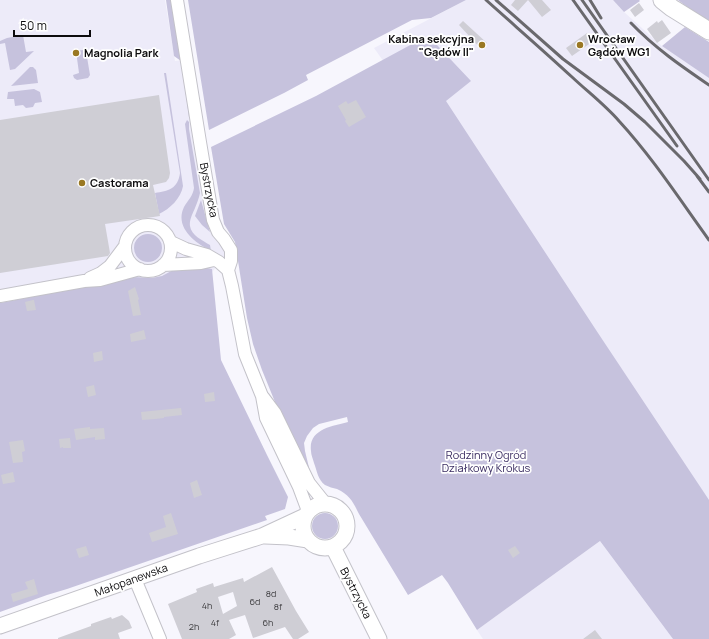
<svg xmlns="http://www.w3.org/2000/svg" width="709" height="639" viewBox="0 0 709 639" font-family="Manrope,sans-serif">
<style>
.built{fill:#edebf9}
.green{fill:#c6c2dd}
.building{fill:#cfced5;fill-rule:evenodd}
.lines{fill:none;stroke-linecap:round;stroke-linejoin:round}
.minor-casing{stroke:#c3c2c9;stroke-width:14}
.tertiary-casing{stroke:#c3c2c9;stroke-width:17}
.secondary-casing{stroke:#c3c2c9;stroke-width:19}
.minor{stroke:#fff;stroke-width:12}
.tertiary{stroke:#fff;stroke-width:15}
.secondary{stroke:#fff;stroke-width:17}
.rail{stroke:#6a696d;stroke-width:3}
.poi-dot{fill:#9a7822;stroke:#fff;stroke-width:1.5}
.labels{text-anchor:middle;stroke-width:3.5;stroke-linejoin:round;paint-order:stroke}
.number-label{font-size:9px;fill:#3d3c3f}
.poi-label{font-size:11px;font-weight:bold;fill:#0c0b0d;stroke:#fff;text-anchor:start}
.street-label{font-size:11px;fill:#0c0b0d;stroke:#fff}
.park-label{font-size:11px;fill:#382a60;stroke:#fff}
</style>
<rect width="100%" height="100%" fill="#f7f6fd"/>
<path class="built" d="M0 0H165L175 61 184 60 203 190 226 250 225 257 212 272 0 304Z
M466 0H613L624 12 662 46 709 74V575L668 521 645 441 520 253 374 48Z
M600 541 673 639H483L477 630Z"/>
<path class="green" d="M166 0H174L193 121 189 117 181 61 174 56Z
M188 0H466L431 18 412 20 306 75 308 80 284 93 209 130Z
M613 0H639L640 1 624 12Z
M678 0H709V24L708 23Z
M685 27 709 42V78L662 46Z
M23 35 26 52 34 51 15 69 10 70 5 43 0 44V41L7 38Z
M414 43 437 45 471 81 446 101 598 333 709 500V639H673L600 541 477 630 448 583 442 575 408 595 359 514C353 502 350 495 337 489 333 488 329 487 325 485 318 480 317 471 314 463 313 459 311 455 311 451 308 429 333 426 348 422L347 417 319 424 313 428 307 436 304 443 305 451 311 476 275 402 262 370 253 344 247 318 235 242 224 224 211 147 316 96Z
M83 50 86 51 90 75 88 78 77 80 74 78 73 75 79 73 76 51Z
M30 67H33L36 70 38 83 11 86Z
M164 73H166L183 186C181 198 170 209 159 214L155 193C168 191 178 189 180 173Z
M34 89 40 92 42 102 35 103 33 107 26 108 23 105 15 106 14 99H7L8 92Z
M187 120 189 122V129L200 193C199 198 197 203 195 208 193 213 189 220 190 226 191 235 203 241 210 245L211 251C196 243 174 228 184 207 188 200 193 196 194 188L185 124Z
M201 200 210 232 202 225 195 216Z
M134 248a14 14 0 1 1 28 0a14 14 0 1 1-28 0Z
M207 268 212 269 221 360 267 455 288 497 285 509 265 516 267 520 67 589 47 595 0 612V303L133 277 152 278 162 276 175 269Z
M312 526a13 13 0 1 1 26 0a13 13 0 1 1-26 0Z"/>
<path class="building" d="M515 0H542L551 10 542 17 528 0 518 11 511 5Z
M639 3 644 10 635 17 630 10Z
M662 20 671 33 657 43 647 29 657 21 658 23Z
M463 21 487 43 481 49 459 25Z
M587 33 592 39V42L572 56 566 48Z
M159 95 170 173 169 178 166 182 153 185 160 216 105 224 110 253 108 256 0 273V120Z
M356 100 366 117 349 127 345 121 346 120 338 106 346 101 348 104Z
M135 287 139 299 138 300 141 315 133 316 128 291Z
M33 300H34L36 310 27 311 25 302Z
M144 330 146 339 131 342 130 334Z
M102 351 103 360 94 362 93 353Z
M94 385 96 395 88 397 86 387Z
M214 392 215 401 205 402 204 394Z
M181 408 182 415 164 417V418L155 419 142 420 141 412Z
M90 427V429L104 428 105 439 95 440V437L76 440 74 429Z
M70 438 71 448H63V447L60 448 59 439Z
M23 440 25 451 22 452 23 462 13 463 9 442Z
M13 472 15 482 3 484 1 475Z
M197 480 202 495 194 498 190 483Z
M171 513 178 534 152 542 149 533 166 527 163 516Z
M86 546 89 555 79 558 76 549Z
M515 546 520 553 513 558 508 550Z
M272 567 296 611 309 632 298 639H293L285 627 253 638 245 615 229 620 236 635 229 639H182L168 604 197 592 196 589 213 583 214 587 243 578 244 582ZM233 592 237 606 223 614 218 597Z
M34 579 38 594 13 602 11 594 28 589 25 582Z
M122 615 129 621 132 628 118 633 120 639H58V638L91 626V624L111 617 112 619Z
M595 630 602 639H583Z"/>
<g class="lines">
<defs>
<path id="minor" d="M177 0 200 142 213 220 218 232 224 239 231 250V261L228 270 232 286 245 354 262 396 266 418 299 487 308 511
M125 248a23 23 0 1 1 46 0a23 23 0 1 1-46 0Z
M171 242 186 249 207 255 219 262 228 270
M163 265 201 263 214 260
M90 278 101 273 110 266 125 246
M0 296 84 281 100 280 140 269
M263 397 275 413 309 483 325 503
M135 579 160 639"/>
<path id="tertiary" d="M303 526a22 22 0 1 1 44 0a22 22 0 1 1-44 0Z
M265 536 289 537 308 540
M333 547 379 639
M0 626 199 556 262 536 305 516"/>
<path id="secondary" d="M662 0 672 8 709 31"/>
</defs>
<use href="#minor" class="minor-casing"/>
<use href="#tertiary" class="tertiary-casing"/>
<use href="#secondary" class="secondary-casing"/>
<use href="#minor" class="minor"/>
<use href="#tertiary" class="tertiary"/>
<use href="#secondary" class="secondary"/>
<path class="rail" d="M486 0C515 26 544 51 572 77 588 92 605 105 619 121 653 158 680 200 709 240
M496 0 563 59 624 104 645 122 684 161 700 179
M573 0 677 146
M582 0 709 180
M590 0 601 18
M631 23C655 48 681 66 709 85
M697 176 709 192"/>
</g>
<g class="poi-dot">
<circle cx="482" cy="45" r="4"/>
<circle cx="580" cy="45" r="4"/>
<circle cx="76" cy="53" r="4"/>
<circle cx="82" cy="183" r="4"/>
</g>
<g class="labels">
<g class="number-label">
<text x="271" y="597">8d</text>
<text x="255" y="605">6d</text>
<text x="207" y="609">4h</text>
<text x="278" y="610">8f</text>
<text x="215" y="626">4f</text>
<text x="268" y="626">6h</text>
<text x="194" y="630">2h</text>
</g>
<g class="poi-label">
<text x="474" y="43" text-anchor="end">Kabina sekcyjna<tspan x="474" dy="13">"Gądów II"</tspan></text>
<text x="588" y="43">Wrocław<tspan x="588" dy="13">Gądów WG1</tspan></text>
<text x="84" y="57">Magnolia Park</text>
<text x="90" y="187">Castorama</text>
</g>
<g class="street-label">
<text transform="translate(209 190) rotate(79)" y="4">Bystrzycka</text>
<text transform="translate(131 580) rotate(-20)" y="4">Małopanewska</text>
<text transform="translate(356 593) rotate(63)" y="4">Bystrzycka</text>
</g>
<g class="park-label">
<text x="486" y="459">Rodzinny Ogród<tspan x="486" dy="13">Działkowy Krokus</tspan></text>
</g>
</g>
<path d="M14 30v6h76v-6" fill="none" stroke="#0c0b0d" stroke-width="2"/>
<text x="20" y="30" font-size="12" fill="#0c0b0d" stroke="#ffffff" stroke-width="3" paint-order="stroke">50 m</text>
</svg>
